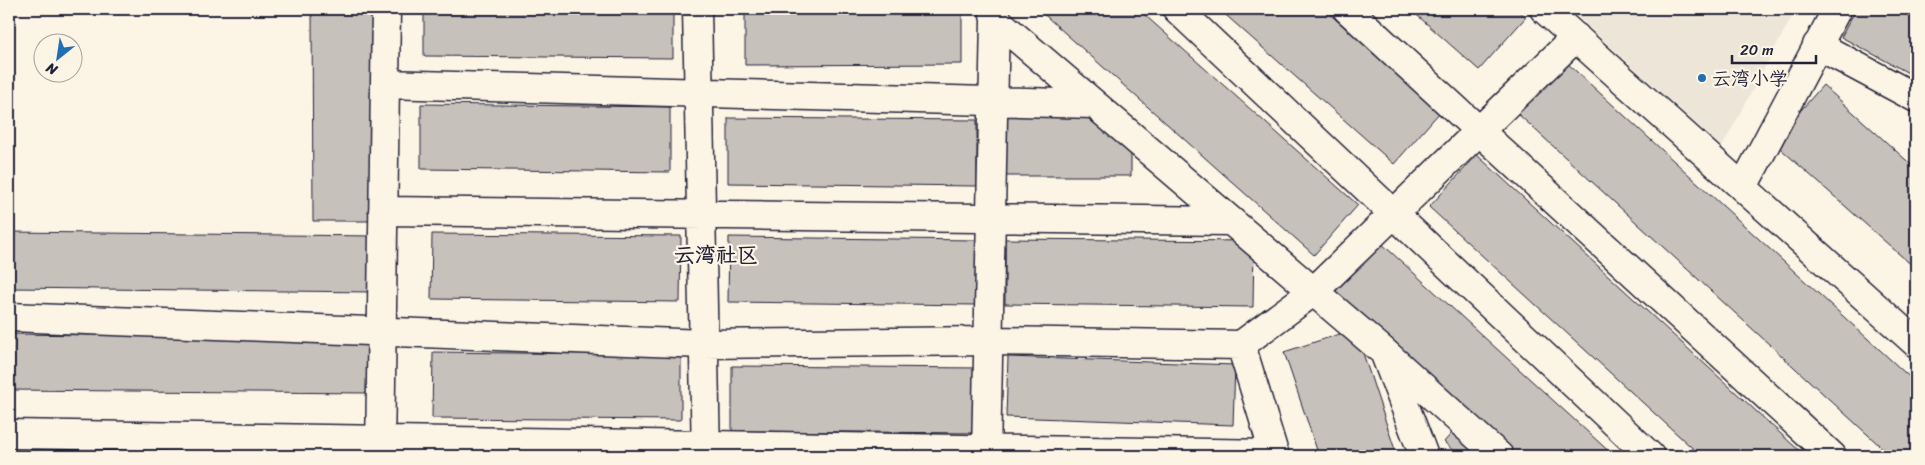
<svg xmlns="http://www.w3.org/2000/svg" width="1925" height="465" viewBox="0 0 1925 465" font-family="Sriracha,'LXGW WenKai TC',sans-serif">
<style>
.built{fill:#ece5d8}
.building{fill:#c6c1bb;stroke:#22223b}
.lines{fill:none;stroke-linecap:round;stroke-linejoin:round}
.minor-casing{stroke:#22223b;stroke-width:31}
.minor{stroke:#fcf5e5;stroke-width:28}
.poi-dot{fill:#1f6fb2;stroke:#fcf5e5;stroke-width:2}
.labels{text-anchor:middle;stroke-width:4.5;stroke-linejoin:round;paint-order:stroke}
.poi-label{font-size:19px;fill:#22223b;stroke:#fcf5e5;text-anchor:start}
.quarter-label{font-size:21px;font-weight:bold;fill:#22223b;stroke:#fcf5e5}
</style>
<rect width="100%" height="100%" fill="#fcf5e5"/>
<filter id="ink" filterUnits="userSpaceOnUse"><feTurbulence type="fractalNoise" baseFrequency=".02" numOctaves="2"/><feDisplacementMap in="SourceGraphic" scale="10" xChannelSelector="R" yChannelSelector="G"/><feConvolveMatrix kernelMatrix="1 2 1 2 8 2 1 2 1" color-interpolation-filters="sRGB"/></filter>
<g filter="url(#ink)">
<path class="built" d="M1569 9H1796L1722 147Z"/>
<path class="building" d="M312 9H373L374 221H313Z
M424 9H673V58L424 56Z
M745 9H962V64L745 65Z
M1038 9H1138L1358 205 1314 255Z
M1219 9H1324L1440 112 1394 164Z
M1410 9H1516L1526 17 1479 70Z
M1856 9H1916V77L1841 37Z
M1566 62 1916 383V456H1891L1518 114Z
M1823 85 1916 169V269L1773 142Z
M421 104 670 107V172L421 169Z
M1004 113 1093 114 1131 141V176H1004Z
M728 118 977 120V186L728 183Z
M1477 155 1805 456H1701L1429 207Z
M9 232 375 236 374 292 9 288Z
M432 234 681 236 680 302 431 299Z
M729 237 977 240V305L728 302Z
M1005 239 1254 241 1253 307 1005 304Z
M1380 242 1614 456H1509L1332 294Z
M1355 329 1397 456H1319L1284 352Z
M9 334 370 338 369 393 9 390Z
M433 352 681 355V420L432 418Z
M1008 357 1235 365 1233 425 1006 417Z
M732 366 981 368V433L732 431Z
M1457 427 1488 456H1459L1444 442Z
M285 446V456H9V447Z"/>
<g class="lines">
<defs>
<path id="minor" d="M697 9 706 456
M993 9 995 19 1383 351 1499 456
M1177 9 1650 456
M1347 9 1832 456
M1544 9 1916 343
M1817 45 1916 98
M385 84 1094 104
M1743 187 1837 9
M383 211 1230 221
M9 317 704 344 989 341 1241 345 1314 291 1576 37
M1241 345 1275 456
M1386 357 1424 456
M9 434 1274 454
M380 456 386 9
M986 456 995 19"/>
</defs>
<use href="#minor" class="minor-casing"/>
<use href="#minor" class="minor"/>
</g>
</g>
<circle class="poi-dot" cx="1702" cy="78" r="5"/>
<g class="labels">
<g class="poi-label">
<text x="1712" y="85">云湾小学</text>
</g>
<g class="quarter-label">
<text x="716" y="262">云湾社区</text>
</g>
</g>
<rect width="1925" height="465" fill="none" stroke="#fcf5e5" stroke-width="30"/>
<rect x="15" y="15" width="1895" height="435" fill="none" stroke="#22223b" stroke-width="2" filter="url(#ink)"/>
<g transform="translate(58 58) rotate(210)"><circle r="24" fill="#fcf5e5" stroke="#a5a1a1"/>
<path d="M0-4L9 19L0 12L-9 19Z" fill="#1f6fb2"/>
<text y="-8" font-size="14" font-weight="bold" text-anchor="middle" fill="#22223b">N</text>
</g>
<path d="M1732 55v8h84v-8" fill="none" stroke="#22223b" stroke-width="2.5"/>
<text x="1740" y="55" font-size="15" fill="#22223b" stroke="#fcf5e5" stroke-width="4" paint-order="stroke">20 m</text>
</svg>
